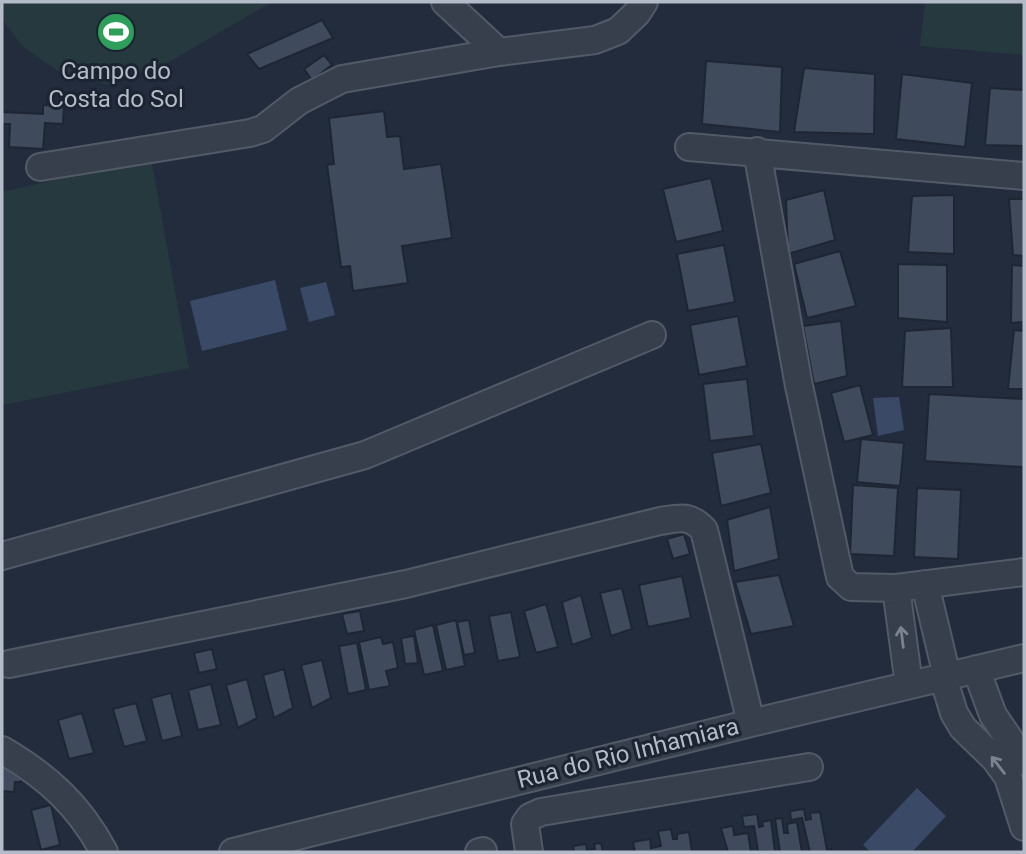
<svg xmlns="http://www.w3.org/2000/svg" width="1026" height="854" viewBox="0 0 1026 854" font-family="Roboto,sans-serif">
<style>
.green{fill:#25393e}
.water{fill:#394966}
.building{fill:#3f4a5c;stroke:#1e2634;stroke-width:2}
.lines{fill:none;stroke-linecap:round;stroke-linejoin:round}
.minor-casing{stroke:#525a68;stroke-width:30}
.minor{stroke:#373f4d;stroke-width:26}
.oneway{stroke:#7b8391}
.labels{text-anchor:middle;stroke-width:6;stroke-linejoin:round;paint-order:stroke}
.poi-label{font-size:24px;fill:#b3bac8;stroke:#1c2432}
.street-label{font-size:24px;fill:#b3bac8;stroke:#1c2432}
</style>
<rect width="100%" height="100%" fill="#232c3d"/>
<path class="green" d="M2 2H272L164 65 108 85 58 71 22 46 2 19Z
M925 2H1024V55L920 46Z
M151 158 189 368 2 405V192Z"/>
<path class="water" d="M275 280 287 330 202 351 190 301Z
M326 282 335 315 309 322 300 288Z
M899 397 904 430 878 436 873 398Z
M917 788 946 816 912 852H871L863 845Z"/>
<path class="building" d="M322 20 333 38 259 69 247 54Z
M324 55 332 65 312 80 304 69Z
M706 61 782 67 780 132 702 124Z
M804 68 875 74 874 134 794 132Z
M902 74 972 83 965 147 896 139Z
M990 88 1024 90V146L985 145Z
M43 105 64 106 63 124 45 123 43 149 9 147 10 124H2V112L43 114Z
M384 111 387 137 400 136 404 169 441 164 452 238 402 246 408 283 353 291 350 266 341 267 327 165 334 164 329 118Z
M711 178 723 231 676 242 663 189Z
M824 190 835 240 788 254 786 200Z
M954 195V254L908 252 912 196Z
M1009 199H1024V256L1013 255Z
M724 245 735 302 688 311 677 254Z
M840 251 856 306 807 318 794 264Z
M898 264 947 265V322L898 318Z
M1012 265 1024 266V322L1011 323Z
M738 316 747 366 699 375 690 325Z
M841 321 847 376 814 384 803 326Z
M951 328 953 387H902L905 331Z
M1014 330 1024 331V389H1008Z
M747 379 754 436 710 441 703 384Z
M860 385 873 435 844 442 831 393Z
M929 394 1024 399V467L925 461Z
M861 439 904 443 900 486 857 482Z
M761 444 771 493 721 506 712 453Z
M853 485 898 488 894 556 850 554Z
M917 488 961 490 958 559 914 557Z
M770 507 779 559 734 571 727 520Z
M684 534 690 554 673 559 667 539Z
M779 575 794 626 751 634 735 582Z
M682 576 691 618 648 627 639 585Z
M622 588 632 629 611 636 600 593Z
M581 595 592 638 572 645 562 602Z
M546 604 558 647 536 653 524 611Z
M360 611 364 631 347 634 342 614Z
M511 612 520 657 498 661 489 616Z
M456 620 465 666 446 670 436 625Z
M469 620 475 653 464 655 457 622Z
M433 625 443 671 424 675 414 630Z
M414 636 418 663 405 664 401 638Z
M381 637 383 644 393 642 398 668 386 671 390 686 369 690 359 642Z
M357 643 366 690 348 694 339 646Z
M212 649 217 669 199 673 194 653Z
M322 660 331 698 312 708 301 665Z
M284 669 293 708 274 718 263 675Z
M247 679 257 718 238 728 226 685Z
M211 684 221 725 198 730 188 690Z
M171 693 182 736 162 741 151 698Z
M136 703 147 741 124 747 113 709Z
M82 713 94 753 69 759 58 720Z
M2 767 22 768 21 782H15L14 792 2 791Z
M51 805 60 845 41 850 31 810Z
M804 809 806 820 811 819 810 813 820 812 827 850 831 849 832 852H810L802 818 791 820 790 811Z
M757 814 759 827 763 826 762 822 771 820 775 852 758 851 754 826 744 827 742 816Z
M782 818 784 833H788L787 824 797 822 802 852H780L775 819Z
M733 826 734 835 748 833 751 852H728L721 828Z
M671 829 673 839H677V834L689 832 692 852H635L633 842 650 839 651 848 661 846 658 831Z
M601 843 603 852H574L573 846 586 844 587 850 595 849 594 844Z"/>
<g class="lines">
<defs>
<path id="minor" d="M445 2 499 52
M689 147 1024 176
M757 151 799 386 840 577 851 587 896 588 1024 572
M40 167 250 133 263 129 299 101 342 79 499 52 595 40 618 31 637 13 644 2
M2 556 365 455 652 335
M925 584 947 676
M896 588 909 685
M9 664 406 584 660 521C680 518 689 514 704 530L751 723
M976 669 993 715 1024 761
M943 677 954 713 963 728 995 759 1008 777 1024 827
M2 750C48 777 79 805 104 852
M233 852 751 723 1024 658
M479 852 483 851
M529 852 525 824 530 817 541 812 809 767"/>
</defs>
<use href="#minor" class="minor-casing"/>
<use href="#minor" class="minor"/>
</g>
<defs><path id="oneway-shaft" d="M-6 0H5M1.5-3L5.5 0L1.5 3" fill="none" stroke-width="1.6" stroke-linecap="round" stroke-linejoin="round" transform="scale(1.75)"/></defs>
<g class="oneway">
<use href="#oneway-shaft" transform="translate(902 637) rotate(-97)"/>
<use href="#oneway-shaft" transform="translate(998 765) rotate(-128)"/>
</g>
<defs>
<symbol id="stadium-disc" viewBox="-11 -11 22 22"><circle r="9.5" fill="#2e9e5b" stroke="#1c2432"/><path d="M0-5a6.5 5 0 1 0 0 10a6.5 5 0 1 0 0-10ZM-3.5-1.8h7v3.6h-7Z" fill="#fff"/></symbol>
</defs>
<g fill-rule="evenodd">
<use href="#stadium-disc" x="94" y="10" width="44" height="44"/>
</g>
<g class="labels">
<g class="poi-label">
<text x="116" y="79">Campo do<tspan x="116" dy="28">Costa do Sol</tspan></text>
</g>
<g class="street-label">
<text transform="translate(628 753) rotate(-14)" y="8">Rua do Rio Inhamiara</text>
</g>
</g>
<rect width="1026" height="854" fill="none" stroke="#b3bac8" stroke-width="7"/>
</svg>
